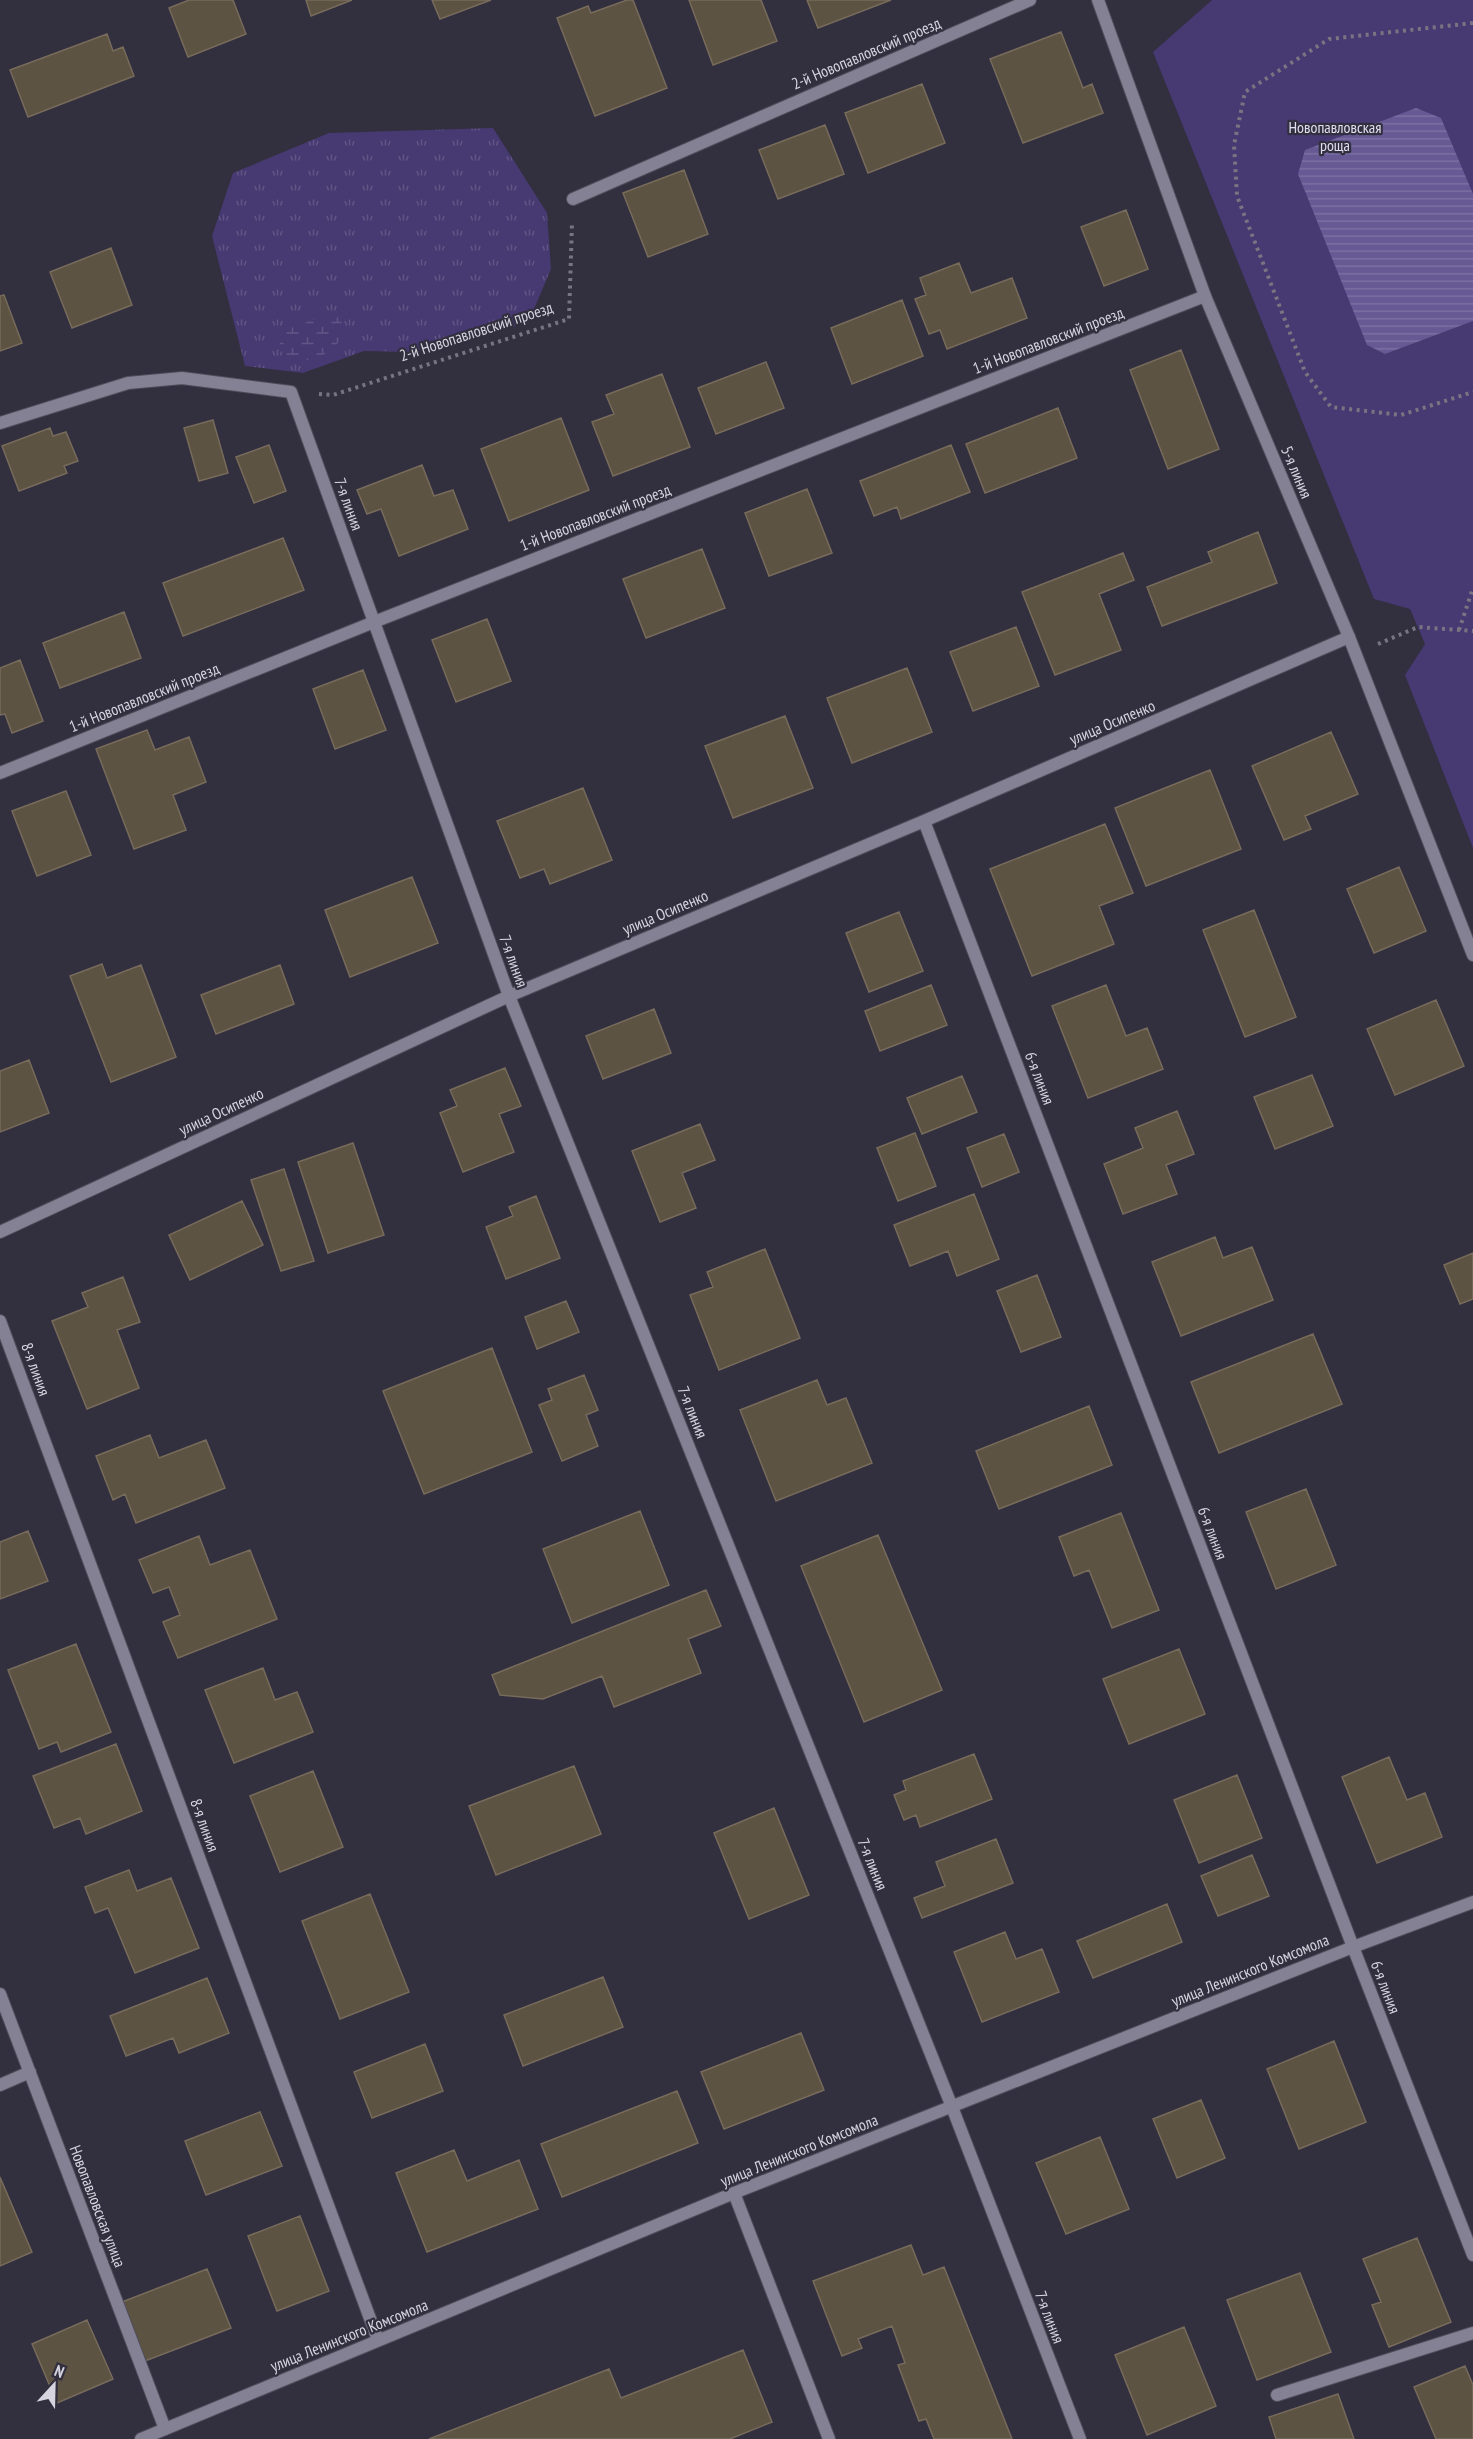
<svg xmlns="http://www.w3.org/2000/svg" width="1473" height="2439" viewBox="0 0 1473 2439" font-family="'PT Sans Narrow',sans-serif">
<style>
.grass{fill:url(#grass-tufts)}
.wetland{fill:url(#wetland-marsh)}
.park{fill:#473971}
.water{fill:url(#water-rules)}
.building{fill:#5d5343;stroke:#776b5b;stroke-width:1.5}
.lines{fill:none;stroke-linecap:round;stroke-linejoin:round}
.service-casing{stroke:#4f4c5a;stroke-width:14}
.minor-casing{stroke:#4f4c5a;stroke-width:14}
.tertiary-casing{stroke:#4f4c5a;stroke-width:14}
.path{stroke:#787583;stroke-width:4;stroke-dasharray:3 4.5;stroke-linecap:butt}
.service{stroke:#848194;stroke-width:12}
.minor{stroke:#848194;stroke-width:12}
.tertiary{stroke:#848194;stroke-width:12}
.labels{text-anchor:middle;stroke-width:4.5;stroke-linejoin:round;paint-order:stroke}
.street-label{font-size:16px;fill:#d6d5df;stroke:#322f3f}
.park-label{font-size:16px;fill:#e1def0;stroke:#322f3f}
</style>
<defs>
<pattern id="grass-tufts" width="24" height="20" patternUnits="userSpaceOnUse" patternTransform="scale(1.5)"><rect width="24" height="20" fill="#473971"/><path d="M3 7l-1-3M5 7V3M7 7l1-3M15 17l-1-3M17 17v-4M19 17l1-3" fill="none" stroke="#615585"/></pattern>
<pattern id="wetland-marsh" width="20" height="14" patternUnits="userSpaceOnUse" patternTransform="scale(1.5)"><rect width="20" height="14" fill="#473971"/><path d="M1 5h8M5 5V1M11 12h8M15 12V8" fill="none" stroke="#615585"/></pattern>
<pattern id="water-rules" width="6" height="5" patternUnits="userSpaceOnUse" patternTransform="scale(1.5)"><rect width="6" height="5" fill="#665994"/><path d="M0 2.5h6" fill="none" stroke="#7b70a3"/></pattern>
</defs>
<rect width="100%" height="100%" fill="#322f3f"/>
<path class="grass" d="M493 128 547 213 551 269 528 323 412 352 364 351 303 373 245 366 212 236 233 173 329 133Z"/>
<path class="wetland" d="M327 315 340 318 345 332C332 356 313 362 286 362L279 345 288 329Z"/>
<path class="park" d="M1212 0H1473V848L1405 675 1425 644 1410 609 1374 599 1153 52Z"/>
<path class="water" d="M1416 108 1441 118 1473 194V321L1385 354 1367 345 1298 174 1305 150Z"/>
<path class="building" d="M189 0H233L246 34 188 57 169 8Z
M306 0H352L311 16Z
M432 0H491L440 19Z
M627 0H633L667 88 595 116 557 18 588 6 591 13Z
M689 0H761L777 41 713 65Z
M807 0H891L818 28Z
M1061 32 1083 88 1092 84 1103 113 1023 143 990 59Z
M107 34 113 51 123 47 134 76 28 117 10 70Z
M922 84 945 143 868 173 845 113Z
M825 125 844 174 778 199 759 150Z
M684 170 708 234 648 257 623 193Z
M1126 210 1148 269 1104 286 1081 227Z
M111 248 132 305 72 328 50 272Z
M959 263 971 293 1012 278 1027 318 947 349 940 330 929 334 915 299 926 295 920 278Z
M4 295 22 343 0 351V296Z
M902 300 923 356 852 384 831 328Z
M1181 350 1219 449 1168 469 1130 370Z
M766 362 784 408 716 434 698 388Z
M662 374 690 447 613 476 592 422 614 414 606 395Z
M1058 408 1077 458 985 493 966 444Z
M561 418 589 490 509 521 481 449Z
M213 420 228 473 199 481 184 428Z
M50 428 53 436 66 432 78 461 64 466 67 473 19 491 2 446Z
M269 445 286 491 254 503 236 457Z
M951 445 970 492 901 519 897 507 874 516 860 481Z
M422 465 434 496 453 490 468 529 399 556 381 509 367 514 357 490Z
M807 489 832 553 769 576 745 513Z
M1258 532 1277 583 1162 626 1147 587 1212 562 1208 552Z
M283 538 304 590 183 636 163 583Z
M702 549 725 608 646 638 623 579Z
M1123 553 1134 580 1099 594 1121 650 1055 675 1022 592Z
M124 612 141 658 60 688 43 643Z
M487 619 511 681 456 702 432 640Z
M1016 627 1039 686 973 711 950 652Z
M20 660 43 721 12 733 5 714 0 715V668Z
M907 668 932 732 852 763 827 698Z
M363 670 386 730 335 749 313 689Z
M785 716 813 788 733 818 705 746Z
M147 730 155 750 189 737 206 782 173 795 186 830 134 849 96 749Z
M1331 732 1358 794 1305 816 1311 829 1284 840 1252 766Z
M1210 770 1241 849 1146 886 1115 808Z
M583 788 612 860 550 884 544 869 520 878 497 821Z
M66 791 91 855 37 876 12 811Z
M1105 824 1133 893 1099 906 1114 944 1032 976 990 869Z
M1399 867 1426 931 1374 953 1347 889Z
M412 877 438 943 350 977 325 910Z
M1254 910 1296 1017 1245 1037 1203 930Z
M899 912 923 971 869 992 846 933Z
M102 964 107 978 141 965 176 1057 111 1082 70 976Z
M280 965 294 1004 216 1034 201 995Z
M931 985 947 1025 880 1051 865 1011Z
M1106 985 1126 1036 1147 1028 1163 1069 1088 1098 1052 1006Z
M1436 1000 1464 1066 1395 1095 1367 1029Z
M654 1009 671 1053 603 1079 586 1036Z
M29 1060 49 1113 0 1132V1071Z
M505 1068 521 1106 499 1114 514 1152 463 1172 440 1113 457 1106 450 1090Z
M1312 1075 1333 1126 1275 1149 1254 1097Z
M962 1076 977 1112 922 1134 907 1098Z
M1177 1111 1194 1154 1166 1165 1177 1194 1123 1214 1104 1164 1143 1148 1135 1128Z
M700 1124 715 1160 682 1173 696 1208 660 1222 632 1151Z
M915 1133 936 1186 898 1201 877 1148Z
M1004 1134 1019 1172 982 1187 967 1148Z
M353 1143 384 1235 328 1253 298 1162Z
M284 1169 314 1261 281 1271 251 1180Z
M974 1194 999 1259 957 1276 948 1251 910 1266 894 1225Z
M536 1196 560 1258 506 1279 486 1227 513 1216 509 1207Z
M242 1201 263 1245 190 1280 169 1235Z
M1215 1237 1223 1258 1252 1247 1273 1300 1181 1336 1152 1262Z
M765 1249 800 1338 719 1370 690 1295 713 1287 707 1272Z
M1473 1253V1299L1460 1304 1444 1265Z
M1037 1275 1061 1337 1021 1352 997 1291Z
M123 1277 140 1322 117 1330 139 1388 87 1409 52 1321 88 1307 82 1293Z
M566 1301 579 1332 537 1349 525 1317Z
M1313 1334 1342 1404 1219 1453 1191 1382Z
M492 1348 532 1452 424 1494 383 1391Z
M584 1375 598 1410 586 1415 598 1446 562 1461 539 1405 552 1400 548 1389Z
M817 1380 827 1405 846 1398 872 1463 776 1501 740 1410Z
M1089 1406 1112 1465 999 1509 976 1451Z
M150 1435 159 1458 206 1440 225 1488 136 1523 125 1494 113 1500 96 1456Z
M1306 1489 1336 1565 1276 1589 1246 1512Z
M640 1511 669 1585 572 1623 543 1549Z
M1121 1513 1159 1610 1112 1628 1089 1570 1074 1576 1059 1537Z
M28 1531 48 1581 0 1599V1542Z
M878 1535 942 1690 864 1722 801 1566Z
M199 1536 210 1565 250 1550 277 1619 178 1658 163 1622 180 1615 169 1587 153 1593 139 1560Z
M706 1590 721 1626 688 1639 701 1673 614 1707 602 1676 543 1699 500 1695 492 1675Z
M76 1644 111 1732 61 1752 57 1742 39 1749 8 1670Z
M1179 1649 1205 1714 1129 1744 1103 1679Z
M263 1668 275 1700 297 1692 313 1732 234 1763 205 1690Z
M116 1744 142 1811 86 1834 80 1818 54 1828 33 1776Z
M974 1754 992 1799 920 1827 916 1815 904 1820 894 1795 906 1790 903 1781Z
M1389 1757 1407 1800 1425 1793 1442 1837 1377 1863 1342 1777Z
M574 1766 601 1834 496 1875 469 1806Z
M313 1771 343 1847 280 1872 250 1796Z
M1237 1775 1262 1838 1199 1863 1174 1800Z
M774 1808 809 1895 749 1919 714 1833Z
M996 1839 1013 1883 922 1918 914 1898 945 1886 936 1862Z
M1252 1855 1269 1896 1218 1916 1201 1876Z
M129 1870 137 1891 171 1878 199 1948 135 1973 108 1908 95 1913 85 1887Z
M370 1894 409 1992 340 2019 302 1921Z
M1167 1904 1182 1942 1093 1978 1077 1941Z
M1005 1932 1016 1959 1042 1949 1059 1992 982 2022 954 1952Z
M603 1977 623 2027 523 2066 504 2015Z
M207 1978 229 2033 179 2053 173 2038 126 2056 110 2016Z
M801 2033 824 2090 724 2129 701 2072Z
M1334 2041 1366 2122 1299 2149 1267 2069Z
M425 2044 443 2091 372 2118 354 2072Z
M677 2091 698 2143 562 2197 541 2144Z
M1201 2100 1225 2158 1177 2178 1153 2119Z
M260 2112 282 2166 206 2195 185 2141Z
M1100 2137 1129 2209 1066 2234 1036 2163Z
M454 2150 467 2181 519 2160 538 2209 427 2252 396 2173Z
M0 2177 32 2252 0 2266Z
M300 2216 329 2291 277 2311 248 2236Z
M1417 2238 1451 2322 1389 2347 1372 2305 1381 2302 1363 2259Z
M911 2245 923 2275 944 2267 1012 2439H934L926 2419 919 2421 898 2365 905 2363 892 2326 858 2339 862 2348 842 2356 813 2281Z
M207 2269 231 2328 145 2361 122 2302Z
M1300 2273 1331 2352 1257 2380 1227 2300Z
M87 2320 113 2379 57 2403 32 2344Z
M1184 2327 1216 2406 1147 2435 1115 2355Z
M743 2350 772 2422 730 2439H429L609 2369 621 2398Z
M1465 2366 1473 2385V2439H1436L1414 2387Z
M1338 2394 1354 2439H1276L1269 2417Z"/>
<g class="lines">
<defs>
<path id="service" d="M734 2193 829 2439
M1277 2395 1473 2333"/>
<path id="minor" d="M573 199 1030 0
M0 423 128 383 182 378 291 392 509 996 952 2107 1080 2439
M0 773 374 622 1205 296
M924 821 1353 1947 1473 2255
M0 1232 509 996 924 821 1349 637
M0 1321 378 2340
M0 1994 165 2429
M0 2085 30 2072"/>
<path id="tertiary" d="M1098 0 1205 296 1349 637 1473 955
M141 2439 734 2193 1353 1947 1473 1902"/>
</defs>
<use href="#service" class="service-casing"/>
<use href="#minor" class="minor-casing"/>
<use href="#tertiary" class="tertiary-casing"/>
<path class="path" d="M1473 23 1329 39 1245 92 1234 145 1237 196 1305 372 1331 407 1401 415 1473 392
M319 394 333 395 569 319 572 223
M1459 630 1473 588
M1378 644 1418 627 1473 631"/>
<use href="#service" class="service"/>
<use href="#minor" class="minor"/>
<use href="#tertiary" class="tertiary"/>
</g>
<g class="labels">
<g class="street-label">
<text transform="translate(866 53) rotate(-23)" y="6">2-й Новопавловский проезд</text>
<text transform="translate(476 331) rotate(-18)" y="6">2-й Новопавловский проезд</text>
<text transform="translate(1048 340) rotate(-21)" y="6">1-й Новопавловский проезд</text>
<text transform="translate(1297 472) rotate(67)" y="6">5-я линия</text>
<text transform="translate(349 504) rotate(70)" y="6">7-я линия</text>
<text transform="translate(595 517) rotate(-21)" y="6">1-й Новопавловский проезд</text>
<text transform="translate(144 697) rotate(-22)" y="6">1-й Новопавловский проезд</text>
<text transform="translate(1112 722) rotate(-23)" y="6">улица Осипенко</text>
<text transform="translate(665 912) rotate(-23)" y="6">улица Осипенко</text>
<text transform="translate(514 961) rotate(70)" y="6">7-я линия</text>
<text transform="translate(1040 1078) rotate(69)" y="6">6-я линия</text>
<text transform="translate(221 1111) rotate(-25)" y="6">улица Осипенко</text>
<text transform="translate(36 1369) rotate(70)" y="6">8-я линия</text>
<text transform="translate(693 1412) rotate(68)" y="6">7-я линия</text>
<text transform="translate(1213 1533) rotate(69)" y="6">6-я линия</text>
<text transform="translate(205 1825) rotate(70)" y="6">8-я линия</text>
<text transform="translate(873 1864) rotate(68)" y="6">7-я линия</text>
<text transform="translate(1250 1970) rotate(-22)" y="6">улица Ленинского Комсомола</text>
<text transform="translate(1386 1987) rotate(69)" y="6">6-я линия</text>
<text transform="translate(799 2150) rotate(-22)" y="6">улица Ленинского Комсомола</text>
<text transform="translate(98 2206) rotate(69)" y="6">Новопавловская улица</text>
<text transform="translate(1050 2317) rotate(69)" y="6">7-я линия</text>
<text transform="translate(349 2335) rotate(-22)" y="6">улица Ленинского Комсомола</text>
</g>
<g class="park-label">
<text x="1335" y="133">Новопавловская<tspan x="1335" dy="18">роща</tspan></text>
</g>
</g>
<g transform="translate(54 2385) rotate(22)" stroke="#322f3f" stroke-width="4.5" paint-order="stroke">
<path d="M0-4.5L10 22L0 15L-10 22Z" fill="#d6d5df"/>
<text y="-9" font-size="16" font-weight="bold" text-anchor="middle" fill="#d6d5df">N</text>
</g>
</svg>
